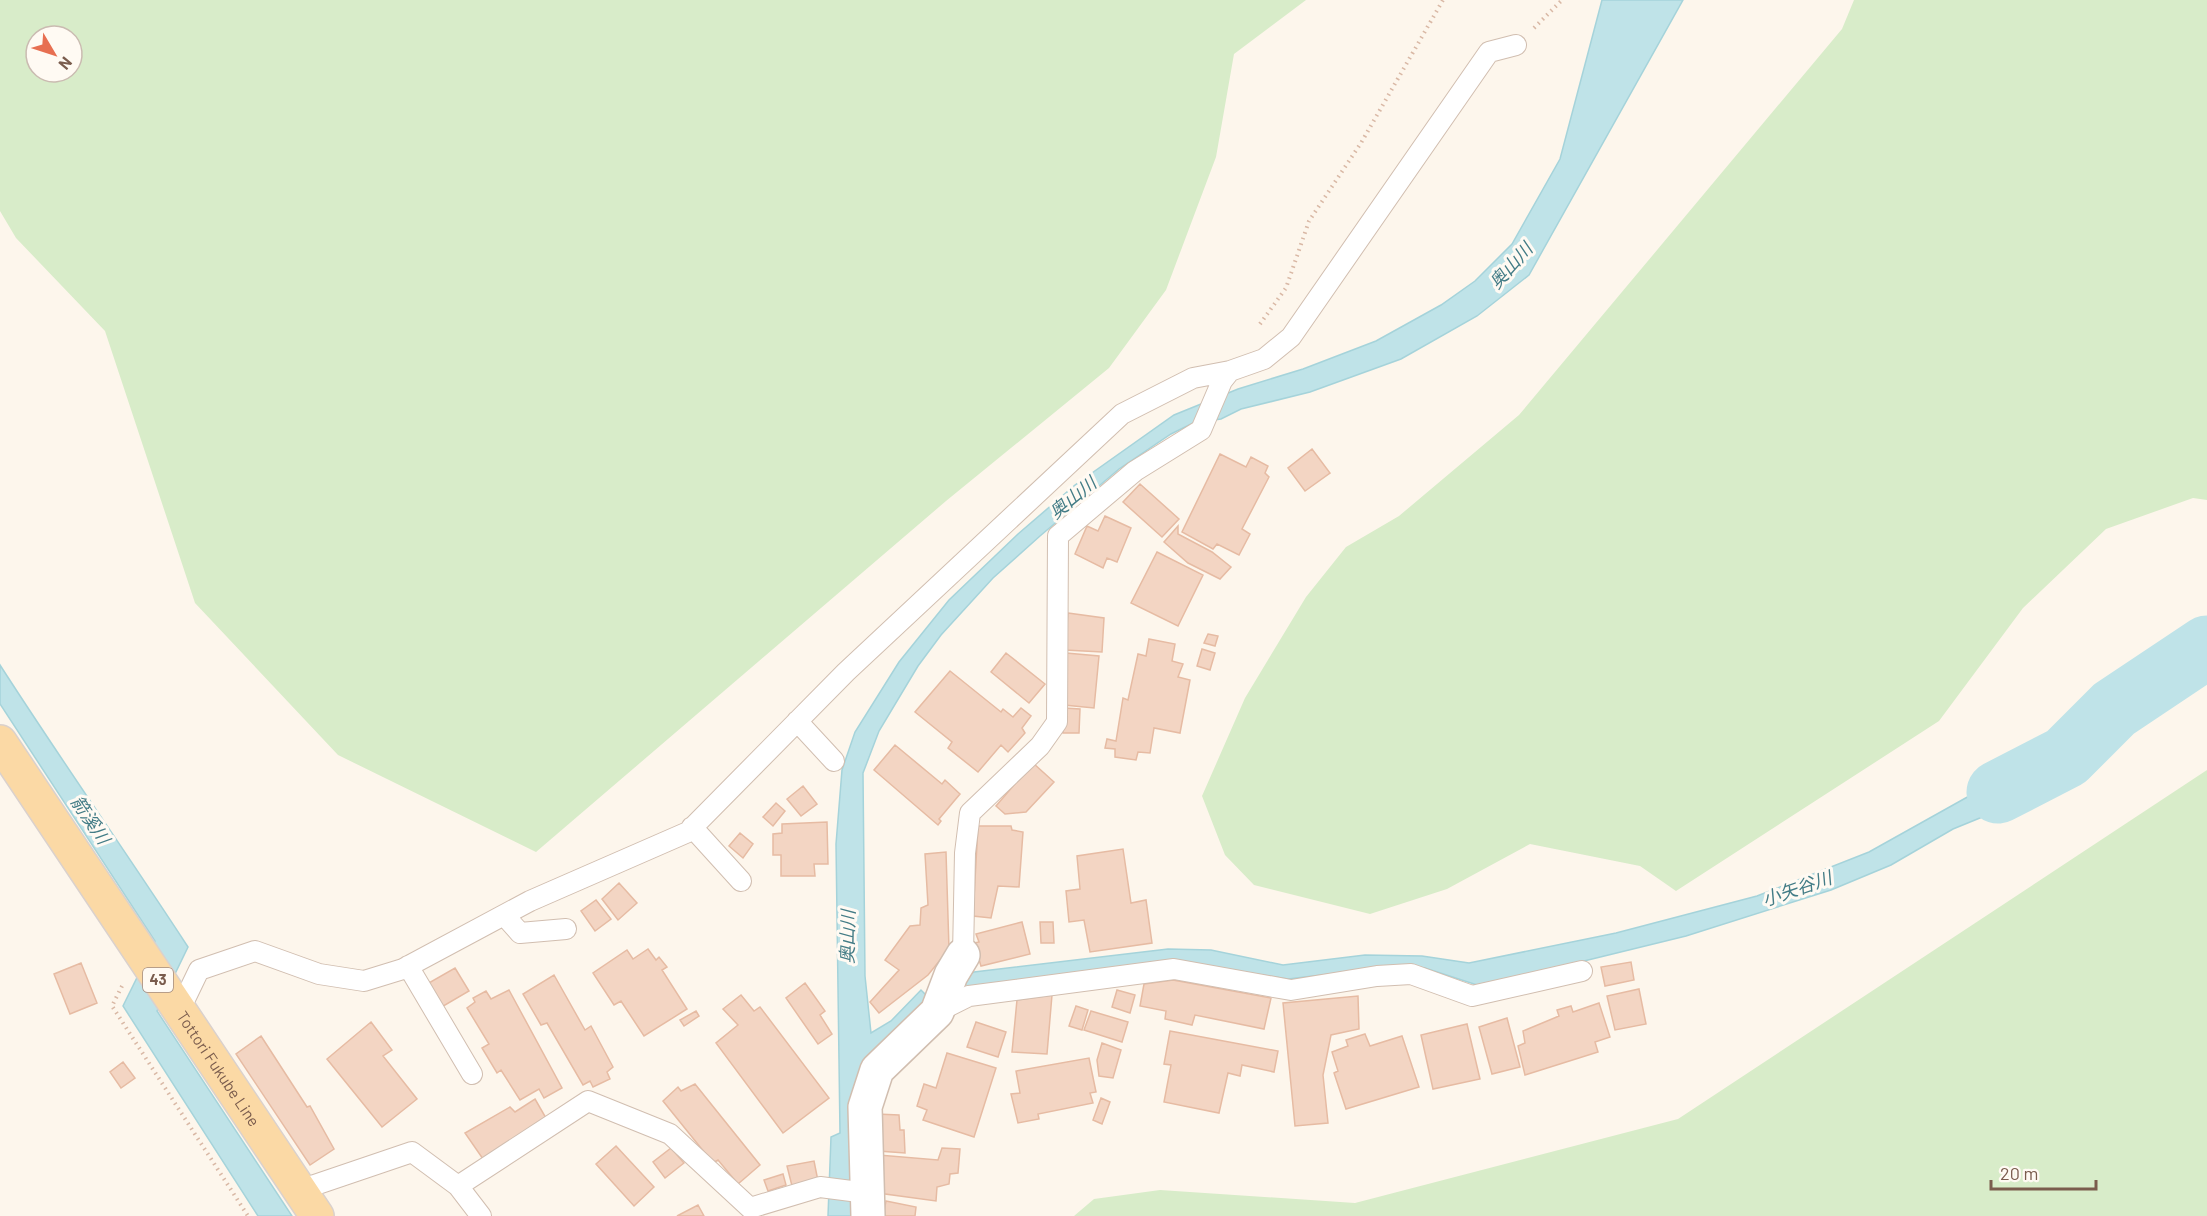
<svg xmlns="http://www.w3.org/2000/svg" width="2207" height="1216" viewBox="0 0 2207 1216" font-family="Barlow,'Noto Sans JP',sans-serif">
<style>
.green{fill:#d8ecc9;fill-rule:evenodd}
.water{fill:#bfe3e8;stroke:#a5d3da;stroke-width:1.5}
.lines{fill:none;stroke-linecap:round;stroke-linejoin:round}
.river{stroke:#bfe3e8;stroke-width:63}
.building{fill:#f3d5c3;stroke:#e6bba3;stroke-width:1.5}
.lane-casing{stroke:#d1beb0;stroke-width:22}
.street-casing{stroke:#d1beb0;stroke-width:36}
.primary-casing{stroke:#dad1cd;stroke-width:36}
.path{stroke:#d9b8a5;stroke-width:4;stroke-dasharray:1.5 4.5;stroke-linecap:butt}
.lane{stroke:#fff;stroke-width:20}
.street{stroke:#fff;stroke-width:33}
.primary{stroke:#fbd9a5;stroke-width:33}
.labels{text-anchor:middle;stroke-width:6;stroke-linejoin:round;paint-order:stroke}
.shield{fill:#fffaf3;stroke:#a28b7f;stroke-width:1.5}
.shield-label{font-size:15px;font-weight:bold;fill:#7a5c4d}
.street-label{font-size:16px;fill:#7a5c4d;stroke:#fffaf3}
.water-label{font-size:18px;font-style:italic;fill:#437c86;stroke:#fffaf3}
</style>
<rect width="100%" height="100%" fill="#fdf6ec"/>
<path class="green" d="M0 0H1306L1234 54 1216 157 1166 290 1109 368 946 501 536 852 338 755 195 603 105 331 16 238 0 211ZM36 36H72V72H36Z
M1854 0H2207V500L2193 498 2106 529 2023 608 1939 721 1676 891 1640 866 1530 844 1447 889 1370 914 1254 885 1225 855 1202 796 1245 698 1306 597 1346 547 1399 516 1519 415 1842 29Z
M2207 770V1216H1074L1094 1199 1160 1190 1355 1203 1678 1119Z"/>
<path class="water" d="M1602 0H1683L1529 275 1477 316 1401 359 1310 392 1241 409 1221 419 1193 423 1171 434 1119 469 1040 536 993 578 941 635 918 666 879 731 863 773 865 976 871 1033 891 1021 921 990 926 995 974 972 1168 949 1211 950 1283 965 1365 955 1422 956 1469 963 1616 933 1757 896 1869 852 1971 795 2065 736 2085 775 1953 829 1891 865 1831 890 1686 936 1535 973 1477 985 1425 968 1398 966 1288 979 1180 962 979 985 883 1044 854 1216H828L831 1137 840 1133 836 844 842 770 855 732 899 662 949 600 1018 534 1075 485 1174 415 1238 389 1303 369 1376 341 1441 305 1475 281 1512 244 1560 159Z
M2207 639V654L2115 718 2093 759 2074 720 2111 704Z
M0 665C61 760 126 852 188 947L157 1011 292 1216H258L123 1006 155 941 0 704Z"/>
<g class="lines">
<path class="river" d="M1998 792 2066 757 2114 709 2207 647"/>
</g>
<path class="building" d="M1312 449 1330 473 1305 491 1288 468Z
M1220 454 1246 467 1251 457 1268 466 1265 473 1269 477 1242 529 1250 534 1239 555 1217 544 1213 549 1182 532Z
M1140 484 1179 519 1162 537 1123 502Z
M1105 516 1131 528 1117 562 1107 558 1103 568 1075 554 1087 526 1098 531Z
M1178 526V534L1212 552 1231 567 1220 579 1188 563 1164 542Z
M1157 552 1203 575 1178 626 1131 603Z
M1068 613 1104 618 1102 652 1065 650Z
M1208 634 1218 636 1215 646 1204 643Z
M1149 639 1175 644 1172 661 1183 664 1178 677 1190 680 1180 733 1154 728 1150 753 1138 752 1136 760 1115 757V749L1105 748 1107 739 1116 741 1123 698 1128 700 1138 654 1146 656Z
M1202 649 1215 653 1210 670 1197 666Z
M1006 653 1045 684 1029 703 991 672Z
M1066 653 1099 656 1094 708 1064 705Z
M950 671 1001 712 1003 709 1013 717 1021 708 1031 716 1022 728 1025 733 1008 752 1001 745 978 772 948 748 952 742 915 712Z
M1064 708 1080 709 1079 733H1063Z
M895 745 942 784 945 780 960 794 939 819 941 821 938 825 874 770Z
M1033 763 1054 782 1026 812 1005 814 996 806Z
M803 786 817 804 801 816 787 799Z
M776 803 785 811 773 826 763 817Z
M827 822 828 864H814L815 876H781V855H773V834L782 833V824Z
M978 826H1011L1012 830 1023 832 1019 887 998 886 991 918 973 916Z
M740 833 753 844 743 858 729 846Z
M1123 849 1131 903 1146 900 1152 943 1090 952 1084 920 1069 922 1066 891 1080 889 1077 856Z
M946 852 949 949 928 975 879 1013 870 1002 899 970 885 960 910 926 920 925 921 908 928 905 925 854Z
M619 883 637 903 618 920 602 899Z
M596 900 611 919 595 931 581 911Z
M1022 922 1030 954 981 966 974 943 979 942 976 934Z
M1040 922H1053L1054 943H1041Z
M648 949 656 960 659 957 667 967 662 970 687 1009 644 1036 621 1001 614 1005 593 973 627 950 633 959Z
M1631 962 1634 980 1605 986 1601 967Z
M81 963 97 1003 70 1014 54 974Z
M455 968 469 991 440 1008 427 984Z
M554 975 585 1030 591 1026 613 1067 607 1072 610 1079 593 1087 590 1081 583 1085 547 1023 541 1025 523 994Z
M1173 980 1271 998 1264 1029 1195 1015 1192 1025 1165 1019 1166 1011 1140 1006 1144 984Z
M805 983 825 1011 820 1015 832 1034 818 1044 786 998Z
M1639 989 1646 1024 1615 1030 1607 996Z
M509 990 562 1088 544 1098 539 1089 520 1100 501 1070 497 1073 482 1048 489 1044 467 1008 475 1002 473 998 486 991 491 999Z
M1117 990 1135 995 1130 1013 1112 1007Z
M741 995 754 1011 760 1007 829 1098 783 1133 716 1043 738 1025 723 1009Z
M1052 995 1047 1054 1012 1052 1017 1000Z
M1358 996 1359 1029 1331 1035 1323 1075 1328 1123 1295 1126 1283 1003Z
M1599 1003 1610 1037 1595 1042 1598 1052 1525 1075 1518 1046 1525 1043 1523 1031 1559 1016 1557 1010 1571 1006 1573 1012Z
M1076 1006 1088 1010 1082 1030 1069 1026Z
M696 1011 699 1016 684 1026 680 1020Z
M1091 1011 1128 1022 1122 1042 1084 1030Z
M1507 1018 1520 1067 1492 1074 1479 1027Z
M371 1022 392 1050 383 1056 417 1099 382 1127 327 1059Z
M976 1022 1006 1032 998 1057 967 1047Z
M1467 1024 1480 1079 1433 1089 1421 1035Z
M1170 1031 1278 1051 1274 1072 1242 1065 1240 1076 1228 1073 1219 1113 1164 1102 1171 1065 1164 1064Z
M1365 1034 1370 1046 1402 1036 1419 1087 1346 1109 1334 1073 1338 1071 1332 1052 1348 1046 1346 1040Z
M261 1036 307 1107 310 1106 334 1149 310 1165 236 1054Z
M1102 1043 1121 1050 1113 1078 1099 1076 1097 1060Z
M947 1053 996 1068 974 1137 923 1120 927 1110 917 1106 924 1084 936 1088Z
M1089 1058 1096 1092 1090 1093 1093 1103 1038 1114 1039 1119 1018 1123 1011 1094 1020 1093 1016 1071Z
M123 1062 135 1078 121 1088 110 1072Z
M695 1084 760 1165 738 1184 718 1160 713 1163 663 1101 678 1087 681 1091Z
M1101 1098 1110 1102 1102 1124 1093 1120Z
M535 1099 546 1118 483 1159 465 1133 510 1107 515 1112Z
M876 1114 899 1115 900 1130H904L905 1153 878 1151Z
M616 1146 654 1187 634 1206 596 1164Z
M671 1148 684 1163 665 1178 653 1162Z
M942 1148 960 1149 958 1173 950 1174 949 1184 937 1187 936 1201 878 1193 879 1155 938 1160Z
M814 1161 818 1181 792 1186 787 1166Z
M783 1174 786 1185 768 1191 764 1180Z
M886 1201 916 1207 915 1216H883Z
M698 1205 704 1216H677Z"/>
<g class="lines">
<defs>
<path id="lane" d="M797 721 834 761
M692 827 741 881
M504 915 520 933 566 929
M963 955 965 853 970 813 1040 746 1057 722 1058 536 1135 471 1201 430 1222 381 1230 371 1264 359 1291 337 1489 52 1516 45
M408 966 472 1074
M176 1007 185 999 199 970 255 951 319 974 364 981 403 969 530 901 688 832 846 672 1122 414 1193 378 1230 371
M937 1012 969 996 1174 969 1291 990 1377 976 1411 974 1472 996 1582 971
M458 1186 588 1101 670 1134 750 1208 820 1187 867 1193
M300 1190 412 1152 458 1186 481 1216"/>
<path id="street" d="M868 1216 865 1107 877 1070 937 1012 951 975 963 955"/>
<g id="primary">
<path id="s1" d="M0 742 317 1216"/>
</g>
</defs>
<use href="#lane" class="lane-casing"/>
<use href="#street" class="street-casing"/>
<use href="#primary" class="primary-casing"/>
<path class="path" d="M1534 28 1562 0
M1260 324 1286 288 1309 221 1361 143 1443 0
M122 986 112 1006 248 1216"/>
<use href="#lane" class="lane"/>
<use href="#street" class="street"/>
<use href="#primary" class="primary"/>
</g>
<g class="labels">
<rect class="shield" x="143" y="968" width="30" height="24" rx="4.5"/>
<g class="shield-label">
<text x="158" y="985">43</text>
</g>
<g class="street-label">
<text dy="6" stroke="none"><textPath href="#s1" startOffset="393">Tottori Fukube Line</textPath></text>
</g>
<g class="water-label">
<text transform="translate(1511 266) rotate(-48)" y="6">奥山川</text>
<text transform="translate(1073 498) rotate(-39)" y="6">奥山川</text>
<text transform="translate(90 820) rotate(56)" y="6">箭溪川</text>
<text transform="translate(1797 889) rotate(-19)" y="6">小矢谷川</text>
<text transform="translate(848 937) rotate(-89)" y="6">奥山川</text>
</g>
</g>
<g transform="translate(54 54) rotate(129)"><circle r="28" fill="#fffaf3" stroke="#cabbb1" stroke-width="1.5"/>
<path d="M0-4.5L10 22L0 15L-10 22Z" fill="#e76f51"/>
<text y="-9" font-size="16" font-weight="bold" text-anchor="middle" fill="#7a5c4d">N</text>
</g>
<path d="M1991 1180v9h105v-9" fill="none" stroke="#7a5c4d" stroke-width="3"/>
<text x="2000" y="1180" font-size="18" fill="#7a5c4d" stroke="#fffaf3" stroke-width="4.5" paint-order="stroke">20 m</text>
</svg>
